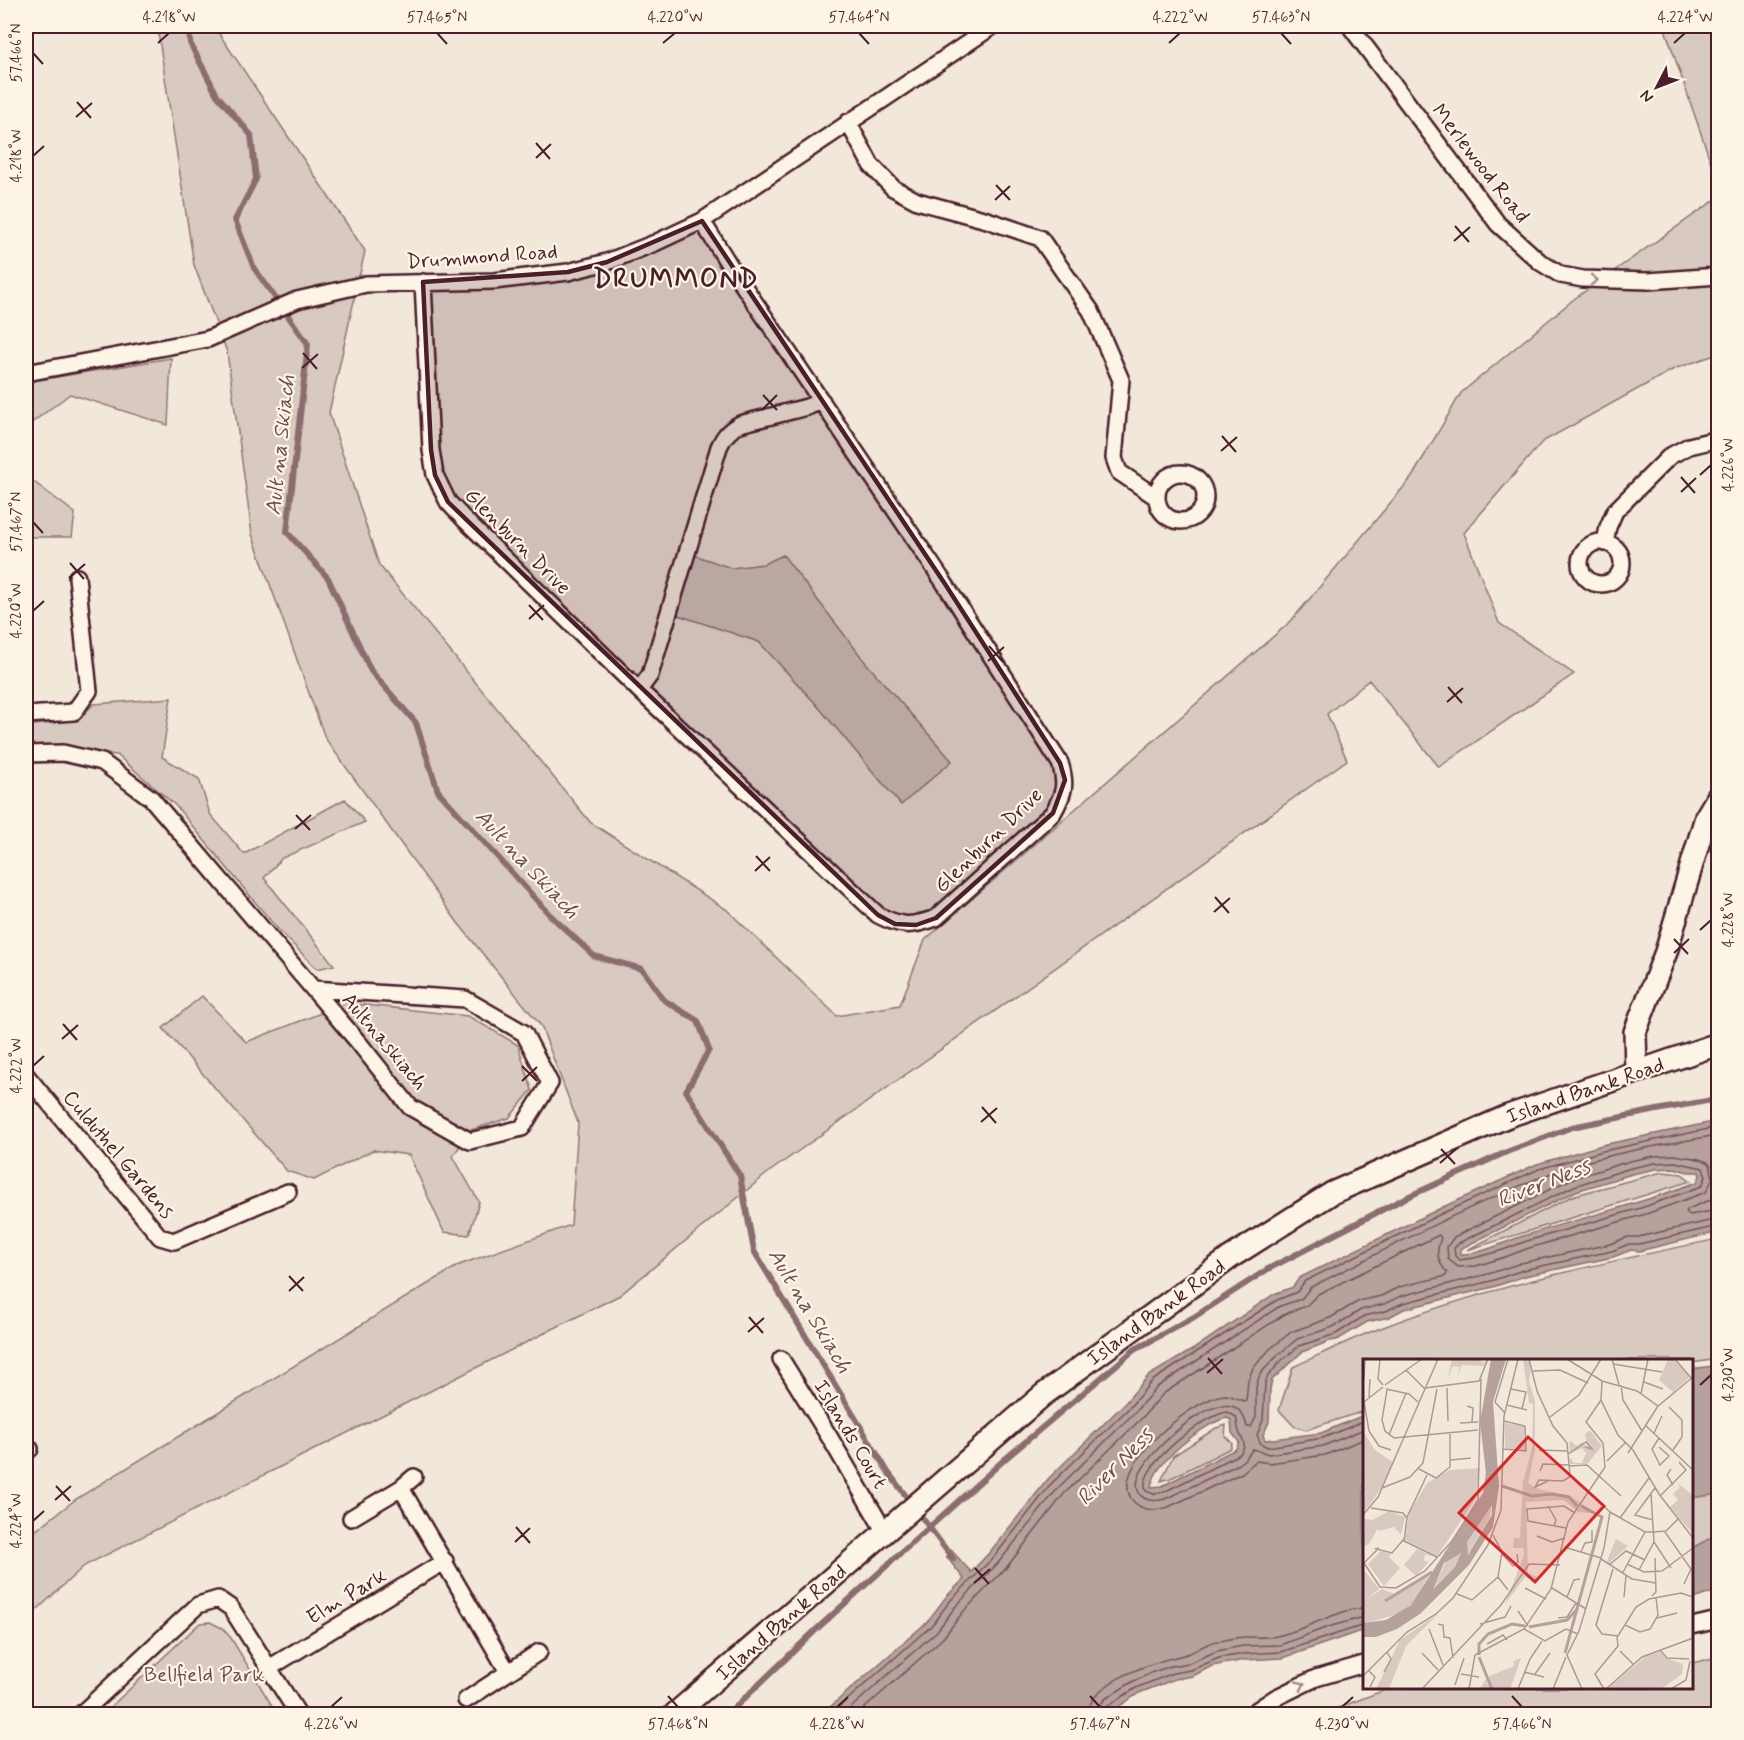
<svg xmlns="http://www.w3.org/2000/svg" width="1744" height="1740" viewBox="0 0 1744 1740" font-family="Mynerve,sans-serif">
<style>
.green{fill:#d8cac0;stroke:#917476;stroke-width:1.5}
.water{fill:#b6a19c;stroke:#8b6d6f;stroke-width:1.5;fill-rule:evenodd}
.lines{fill:none;stroke-linecap:round;stroke-linejoin:round}
.shore{stroke:#755358;stroke-width:1.5}
.stream{stroke:#8b6d6f;stroke-width:6}
.street-casing{stroke:#4a1f2b;stroke-width:20}
.secondary-casing{stroke:#4a1f2b;stroke-width:26}
.street{stroke:#fcf5e5;stroke-width:15}
.secondary{stroke:#fcf5e5;stroke-width:21}
.oneway{stroke:#a38a88}
.marked{fill:#4a1f2b;fill-opacity:0.2;stroke:#4a1f2b;stroke-width:4.5;stroke-linejoin:round}
.ticks{fill:none;stroke:#4a1f2b;stroke-width:2}
.labels{text-anchor:middle;stroke-width:4.5;stroke-linejoin:round;paint-order:stroke}
.street-label{font-size:21px;fill:#4a1f2b;stroke:#fcf5e5}
.park-label{font-size:21px;fill:#6e4a50;stroke:#fcf5e5}
.water-label{font-size:22px;font-style:italic;fill:#704c53;stroke:#fcf5e5}
.district-label{font-size:27px;font-weight:bold;letter-spacing:1.5px;fill:#4a1f2b;stroke:#fcf5e5}
.inset-river{fill:none;stroke:#b6a19c;stroke-width:3}
.inset-road{fill:none;stroke:#ae9894;stroke-width:1.5}
.view{fill:#d62828;fill-opacity:0.15;stroke:#d62828;stroke-width:3}
.inset-edge{fill:none;stroke:#4a1f2b;stroke-width:3}
.neatline{fill:none;stroke:#4a1f2b;stroke-width:2}
.ticks-label{font-size:15px;text-anchor:middle;fill:#4a1f2b}
</style>
<rect width="100%" height="100%" fill="#f1e8da"/>
<filter id="ink" filterUnits="userSpaceOnUse"><feTurbulence type="fractalNoise" baseFrequency=".0167" numOctaves="2"/><feDisplacementMap in="SourceGraphic" scale="12" xChannelSelector="R" yChannelSelector="G"/><feConvolveMatrix kernelMatrix="1 2 1 2 8 2 1 2 1" color-interpolation-filters="sRGB"/></filter>
<g filter="url(#ink)">
<path class="green" d="M157 26H214L365 251 329 413 379 565 591 823 726 909 837 1016 900 1005 925 940 1291 621 1412 477 1461 393 1574 299 1718 198V354L1674 369 1542 442 1464 533 1499 623 1574 674 1439 767 1369 680 1327 714 1347 760 769 1172 620 1295 84 1566 26 1620V1538L76 1499 459 1265 571 1225 578 1123 541 1026 458 923 325 738 252 534 227 352 194 265Z
M1673 26H1718V183L1665 29Z
M171 358 168 425 70 394 26 427V393L33 381Z
M26 476 75 513 72 537H26Z
M694 555 731 568 764 564 783 555 866 663 952 761 901 805 815 703 759 642 675 614Z
M171 698 162 757 199 779 210 814 244 854 345 799 365 822 282 858 264 878 334 965 317 969 275 926 176 806 117 755 26 747V726L77 720 94 704Z
M202 996 246 1042 347 1003 468 1016 518 1045 532 1090 509 1118 471 1130 453 1156 479 1202 469 1235 444 1232 409 1155 373 1150 314 1180 287 1171 163 1028Z
M1662 1172 1682 1174 1691 1181 1467 1250 1572 1196Z
M1718 1239V1359L1692 1363V1360H1364V1411L1306 1430 1294 1426 1279 1410 1293 1367C1320 1355 1346 1341 1373 1331 1484 1287 1602 1263 1718 1239Z
M1226 1425 1225 1436 1232 1443 1231 1448 1171 1478 1161 1481 1173 1456 1216 1428Z
M1718 1479V1543L1692 1559V1482Z
M210 1622 222 1628 231 1638 277 1714H103L200 1623Z
M1718 1657V1714H1322L1390 1688H1692V1663Z"/>
<path class="water" d="M1718 1121V1232L1639 1251 1631 1250 1613 1257 1525 1276 1493 1287 1404 1309 1389 1317 1367 1322 1337 1340 1330 1341 1302 1352 1272 1380 1270 1389 1269 1422 1263 1435 1265 1440 1321 1433 1364 1415V1630L1283 1658 1245 1660 1212 1666 1193 1676 1175 1679 1139 1693 1108 1714H822L927 1622 946 1597 964 1579 946 1556 951 1550 971 1572 989 1553 1048 1479 1125 1403 1148 1376 1192 1350 1274 1294 1293 1287 1299 1278 1443 1207 1537 1164 1602 1145ZM1674 1168 1688 1172H1699L1700 1176 1697 1182C1642 1204 1583 1217 1526 1235 1505 1241 1482 1255 1460 1254L1462 1248 1576 1191 1632 1174 1656 1169ZM1227 1418 1231 1420 1232 1433 1239 1442 1236 1449 1162 1486 1151 1487C1155 1462 1203 1423 1227 1418Z
M1718 1365V1494L1692 1498V1369Z
M1718 1534V1590L1692 1600V1548Z"/>
<g class="lines">
<path class="shore" d="M1675 1155C1687 1158 1701 1157 1710 1164L1713 1178 1706 1192 1646 1214 1529 1248 1505 1257 1476 1266 1458 1267 1448 1259 1447 1247 1454 1237 1571 1179 1630 1161 1654 1156Z
M1675 1162 1703 1168 1706 1176 1702 1186 1644 1207 1527 1241 1503 1250 1474 1258 1459 1260 1455 1256 1454 1248 1459 1243 1574 1186 1631 1168 1655 1163Z
M1718 1190 1710 1200 1688 1209 1686 1212 1690 1215 1718 1210
M1228 1412 1236 1417C1238 1423 1237 1429 1240 1434 1244 1443 1247 1444 1240 1454L1164 1492 1154 1494 1146 1491C1135 1467 1207 1413 1228 1412Z
M1364 1421 1323 1438 1268 1447 1261 1444 1257 1435 1263 1420 1265 1383 1268 1376 1281 1361 1299 1346 1336 1334 1364 1316 1386 1311 1403 1303 1491 1281 1523 1270 1612 1251 1629 1244H1639L1718 1226
M1364 1429 1323 1446 1269 1454 1253 1449 1245 1459 1237 1465 1165 1499C1140 1505 1130 1490 1143 1468 1157 1444 1235 1369 1247 1427H1251L1256 1417V1387L1260 1374 1277 1356 1297 1339 1333 1327 1361 1310 1384 1304 1401 1296 1488 1274 1521 1263 1610 1244 1628 1237H1638L1718 1219
M831 1714 931 1626 950 1601 994 1557 1052 1483 1130 1407 1152 1381 1277 1300 1297 1292 1305 1281 1445 1212 1539 1169 1603 1151 1718 1127
M844 1714 937 1631 956 1606 999 1562 1058 1488 1135 1412 1157 1387 1280 1306 1301 1299 1311 1287C1387 1249 1463 1208 1541 1177 1594 1155 1662 1145 1718 1135
M858 1714 943 1638 963 1612 1006 1568 1064 1494 1142 1418 1163 1394 1285 1314 1306 1306 1318 1294 1439 1235 1441 1238C1435 1251 1437 1262 1447 1272L1446 1276 1399 1287 1381 1296 1359 1301 1330 1318 1291 1332 1270 1349 1253 1368 1248 1380 1246 1401C1239 1401 1233 1395 1225 1395 1195 1397 1101 1471 1135 1503 1144 1511 1155 1511 1166 1508L1242 1473 1256 1461 1270 1463 1325 1455 1364 1439
M1088 1714C1089 1681 1157 1661 1184 1655 1196 1652 1205 1643 1218 1641 1227 1640 1236 1637 1245 1637 1256 1637 1267 1638 1277 1636 1304 1631 1337 1609 1364 1608
M1097 1714 1099 1706 1105 1699 1132 1682 1153 1672 1171 1666 1189 1663 1217 1651 1243 1646 1280 1645 1328 1627 1364 1617
M1104 1714 1105 1709 1109 1705 1136 1688 1173 1673 1191 1670 1219 1658 1244 1654 1281 1652 1364 1625"/>
<path class="stream" d="M189 26 190 43 217 95 251 135 256 179 235 220 254 268 308 344 287 532 328 578 371 671 416 723 438 791 550 915 594 956 642 969 664 1000 698 1021 709 1050 686 1091 740 1176 754 1251 888 1472 953 1559
M728 1714 820 1626 1005 1459 1134 1350 1194 1317 1268 1269 1405 1198 1509 1151 1572 1127 1667 1108 1718 1099"/>
<defs>
<path id="street" d="M1350 26 1498 224 1540 262 1561 275 1583 279 1648 281 1718 276
M848 122 871 165 893 188 917 201 987 220 1040 238 1091 311 1121 380 1114 458 1119 472 1156 497
M423 282 431 450 435 475 448 502 466 521 639 690 878 915C901 927 911 927 936 918L1053 813C1064 793 1067 785 1060 763L945 584 730 266 702 221
M26 373 208 339 297 300 366 284 494 281 568 272 607 262 655 243 702 221 993 26
M1157 497a24 24 0 1 1 48 0a24 24 0 1 1-48 0Z
M1580 563a21 21 0 1 1 42 0a21 21 0 1 1-42 0Z
M1605 543 1608 527 1615 511 1670 456 1689 446 1718 439
M639 690 650 675 719 447C724 436 729 430 740 424L807 407 822 401
M26 715 74 712 89 691 77 577
M26 754 63 753 102 762 151 798 359 1043 410 1107 470 1141 522 1128 550 1083 524 1033 465 999 313 989
M26 1075 160 1237 174 1241 288 1192
M781 1359 830 1438 885 1532
M26 1444 30 1449
M401 1488 508 1672
M351 1518 401 1488 414 1477
M1692 1626 1718 1620
M269 1668 445 1561
M466 1700 539 1652
M81 1714 198 1605 218 1599 231 1608 298 1714
M1251 1714 1275 1698 1316 1678 1364 1664"/>
<path id="secondary" d="M1636 1071 1635 1032 1666 952 1706 817 1718 797
M675 1714 1043 1395 1231 1257 1332 1193 1508 1116 1718 1044"/>
</defs>
<use href="#street" class="street-casing"/>
<use href="#secondary" class="secondary-casing"/>
<use href="#street" class="street"/>
<use href="#secondary" class="secondary"/>
</g>
<defs><path id="oneway-chevron" d="M-2-3.5L2.5 0L-2 3.5" fill="none" stroke-width="1.6" stroke-linecap="round" stroke-linejoin="round" transform="scale(1.5)"/></defs>
<g class="oneway">
<use href="#oneway-chevron" transform="translate(1594 280) rotate(1)"/>
<use href="#oneway-chevron" transform="translate(1301 1685) rotate(-26)"/>
</g>
</g>
<path class="marked" d="M702 221 945 584 1060 763 1065 780 1053 813 936 918 916 925 895 924 878 915 448 502 435 475 431 450 423 282 568 272 607 262Z"/>
<path class="ticks" d="M437 33 447 44M859 33 869 44M1281 33 1291 44M158 43 169 33M663 43 675 33M1169 43 1180 33M1674 43 1685 33M33 53 43 64M77 102 91 118M76 117 92 103M536 143 550 159M33 156 44 146M536 158 551 144M996 185 1010 200M995 200 1010 186M1455 226 1469 242M1454 241 1470 227M303 353 317 369M302 368 318 354M763 395 777 410M762 410 777 395M1222 436 1236 452M1221 451 1237 437M1700 475 1711 465M1681 477 1695 493M1681 492 1696 478M33 522 43 533M70 563 84 579M69 578 85 564M529 605 543 620M33 611 44 601M529 619 544 605M989 646 1003 662M988 661 1004 647M1448 687 1462 703M1447 702 1463 688M296 815 310 830M295 829 311 815M756 856 770 871M755 871 770 857M1215 897 1229 913M1214 912 1230 898M1700 930 1711 920M1674 939 1688 954M1674 953 1689 939M63 1024 77 1040M62 1039 78 1025M33 1066 44 1056M522 1066 537 1081M522 1081 537 1067M982 1107 996 1123M981 1122 997 1108M1441 1149 1455 1164M1440 1163 1456 1149M289 1276 303 1291M289 1291 304 1277M749 1317 763 1333M748 1332 764 1318M1208 1358 1222 1374M1207 1373 1223 1359M1700 1385 1711 1375M56 1486 70 1501M55 1500 71 1486M33 1521 44 1511M516 1527 530 1543M515 1542 530 1528M975 1568 989 1584M974 1583 990 1569M668 1696 678 1707M1090 1696 1100 1707M1512 1696 1522 1707M331 1707 342 1697M837 1707 848 1697M1342 1707 1353 1697"/>
<g class="labels">
<g class="street-label">
<text transform="translate(1481 163) rotate(52)" y="7">Merlewood Road</text>
<text transform="translate(482 256) rotate(-4)" y="7">Drummond Road</text>
<text transform="translate(518 541) rotate(45)" y="7">Glenburn Drive</text>
<text transform="translate(988 840) rotate(-44)" y="7">Glenburn Drive</text>
<text transform="translate(385 1041) rotate(50)" y="7">Aultnaskiach</text>
<text transform="translate(1585 1090) rotate(-19)" y="7">Island Bank Road</text>
<text transform="translate(119 1154) rotate(50)" y="7">Culduthel Gardens</text>
<text transform="translate(1156 1312) rotate(-36)" y="7">Island Bank Road</text>
<text transform="translate(851 1434) rotate(59)" y="7">Islands Court</text>
<text transform="translate(346 1596) rotate(-31)" y="7">Elm Park</text>
<text transform="translate(781 1622) rotate(-41)" y="7">Island Bank Road</text>
</g>
<g class="park-label">
<text x="204" y="1681">Bellfield Park</text>
</g>
<g class="water-label">
<text transform="translate(279 445) rotate(-84)" y="8">Ault na Skiach</text>
<text transform="translate(528 863) rotate(47)" y="8">Ault na Skiach</text>
<text transform="translate(1543 1182) rotate(-21)" y="8">River Ness</text>
<text transform="translate(811 1310) rotate(59)" y="8">Ault na Skiach</text>
<text transform="translate(1114 1466) rotate(-45)" y="8">River Ness</text>
</g>
<g class="district-label">
<text x="676" y="287">DRUMMOND</text>
</g>
</g>
<g transform="translate(1363 1359)">
<rect width="330" height="330" fill="#f1e8da"/>
<path d="M89 0H115L121 4 125 0 121 7 99 6 94 19 97 8 90 7 85 19ZM160 0H165L168 8 166 22 172 42V91L165 124 175 130 207 137 235 155 215 153 201 141 163 143 165 214 174 218 173 222 162 218 142 245 161 196 160 189H150L151 179H157L160 123 169 89 170 45 166 44ZM305 0H311L327 18 310 33 296 21ZM142 64 161 67 162 92 142 89ZM227 71 239 87 224 105H207V98L211 104H219L223 94 219 89 207 95 206 84 208 82 213 87 220 83 225 90 222 75ZM0 72 12 91 30 103 17 131 0 155ZM117 109 112 141 74 197 42 181 46 154 64 124 87 111ZM314 124 330 136V175L307 148 315 141 310 135 317 128ZM129 147 126 160 105 195 102 191 105 181ZM26 152 42 158 38 176 31 168 16 172 11 160ZM2 160 11 161 15 169 6 185 0 188ZM253 180 265 187 246 204 244 202ZM54 190 72 198 62 195 61 201 57 200 66 203 53 217 41 206ZM18 192 28 195 26 198 37 209 21 227 5 205ZM98 194 92 208 70 229 85 199ZM0 210 16 230 3 241 19 230 32 235 68 213 51 243 38 254 0 265ZM75 255 43 287 26 330H13L37 281ZM297 293 303 299 320 305 319 315 311 321 298 330H244L283 297ZM158 299 147 330H117L124 318 151 307 150 302Z" fill="#d8cac0"/>
<path d="M128 0H143L130 43 136 127 130 168 106 206 57 255 34 270 13 278H0V264L23 261 48 246 120 134 123 114 117 63ZM129 146V156L105 196 104 183ZM98 194 92 208 70 230 81 204Z" fill="#b6a19c" fill-rule="evenodd"/>
<path class="inset-river" d="M139 127 169 137 189 135 206 138 214 147M22 242 69 213M166 268 204 261 215 249M202 294 239 158 218 147M116 296V285L125 275 149 265 162 267M116 298 129 330"/>
<path class="inset-road" d="M17 0 15 20 20 26M166 0 174 32 190 67 204 84 207 116 247 153 241 189 216 272 204 296 219 330M204 0 239 22 274 32 295 47 330 18M249 0 256 26M312 0 328 19M250 5 299 13M43 11 62 30M170 12 197 11 225 24M1 20 2 0M239 22 238 41 255 76 270 91 296 135 330 179M281 23 300 30M22 26 59 0M258 26 260 41 279 72M62 29 116 22 125 0M84 29 85 62M23 30 46 35 55 43M148 30 163 33 159 50M24 31 19 61 22 72 31 79 115 71M278 35 285 0M6 38 7 20M1 43 6 72 16 87 28 91M1 43 20 28M144 46 164 51M104 47 110 49 109 63M306 48 319 61V78L310 91M142 54 132 43 145 0M187 58 216 36 238 0M97 64 115 63M282 66 330 111M291 74 299 57M26 76 43 34M296 88 306 97 297 106 289 90 296 79M140 90 163 92 162 67 141 62M176 91 205 92M265 94 295 47M205 95 223 83 229 90 222 88M88 101 108 99M244 102 262 84M206 107 224 106 258 137M56 110 73 119 87 108V75M308 110 304 116 310 126M177 112 180 105 206 106M185 122 172 128 176 121 200 122 208 117M19 129 47 118 60 104 74 30M297 137 323 111 316 103M185 147 193 161 191 167M8 149 40 154 44 159 41 182 74 198M247 153 282 173H290M0 156 15 138 75 0M44 158 64 116M257 159 286 119M290 161 272 156 292 129M203 169 165 162 164 150 201 147 212 154M290 173 303 172 316 159M302 173 328 210 321 225M130 176 139 193 135 218 145 231M174 177 189 183 202 179M291 183 308 209M201 188 238 199M16 189 13 190 29 194 41 180M14 191 1 204 17 228 33 229 62 212 89 182 115 141 118 20M218 193 222 184 229 183V171M139 195 150 207 155 203 154 195M238 200 269 220 293 224M264 205 281 213 299 212 330 189M246 206 263 192 282 201M250 210 233 266 239 275 255 277 273 248 286 240 318 234 330 238M276 211 291 183 288 135M259 215 282 173M162 229 183 240M189 229 223 250M94 235 109 241 135 218M289 237 293 233 292 199M204 238 211 221 217 220M261 238 263 217M155 252 165 267M195 259 204 258 213 244M294 259 314 254M75 265 80 266 81 278 87 279 90 299M117 265 142 258 148 247M262 266 277 273 287 270 295 256 293 238M66 270 80 306M161 270 182 282 203 270 215 275M124 285 140 276 144 281M297 291 304 299 326 300M257 292 270 305M59 294 75 311M112 296 161 270 188 230 205 163 242 108 240 84 223 63 238 41M5 311 12 318 7 328M21 313 28 300 24 293M161 313 181 318M98 315 116 318M172 315 187 294M0 317 44 273 73 255 90 239 125 186 138 151 141 57 155 0M92 326 101 299M59 330 138 246 166 205 197 206M106 330 112 296M155 330 167 300 179 282M190 330 203 298M241 330 232 315 255 287 254 277M243 330 279 298 330 279M308 330 323 321 327 302"/>
<path class="view" d="M165 78 241 147 172 223 96 154Z"/>
<rect width="330" height="330" class="inset-edge"/>
</g>
<rect width="1744" height="1740" fill="none" stroke="#fcf5e5" stroke-width="66"/>
<g transform="translate(1657 87) rotate(228)" stroke="#fcf5e5" stroke-width="4.5" paint-order="stroke">
<path d="M0-4.5L10 22L0 15L-10 22Z" fill="#4a1f2b"/>
<text y="-9" font-size="16" font-weight="bold" text-anchor="middle" fill="#4a1f2b">N</text>
</g>
<rect x="33" y="33" width="1678" height="1674" class="neatline"/>
<g class="ticks-label">
<text x="169" y="22">4.218°W</text>
<text x="437" y="22">57.465°N</text>
<text x="675" y="22">4.220°W</text>
<text x="859" y="22">57.464°N</text>
<text x="1180" y="22">4.222°W</text>
<text x="1281" y="22">57.463°N</text>
<text x="1685" y="22">4.224°W</text>
<text transform="translate(16 53) rotate(-90)" y="5">57.466°N</text>
<text transform="translate(16 156) rotate(-90)" y="5">4.218°W</text>
<text transform="translate(1728 465) rotate(-90)" y="5">4.226°W</text>
<text transform="translate(16 522) rotate(-90)" y="5">57.467°N</text>
<text transform="translate(16 611) rotate(-90)" y="5">4.220°W</text>
<text transform="translate(1728 920) rotate(-90)" y="5">4.228°W</text>
<text transform="translate(16 1066) rotate(-90)" y="5">4.222°W</text>
<text transform="translate(1728 1375) rotate(-90)" y="5">4.230°W</text>
<text transform="translate(16 1521) rotate(-90)" y="5">4.224°W</text>
<text x="331" y="1729">4.226°W</text>
<text x="678" y="1729">57.468°N</text>
<text x="837" y="1729">4.228°W</text>
<text x="1100" y="1729">57.467°N</text>
<text x="1342" y="1729">4.230°W</text>
<text x="1522" y="1729">57.466°N</text>
</g>
</svg>
